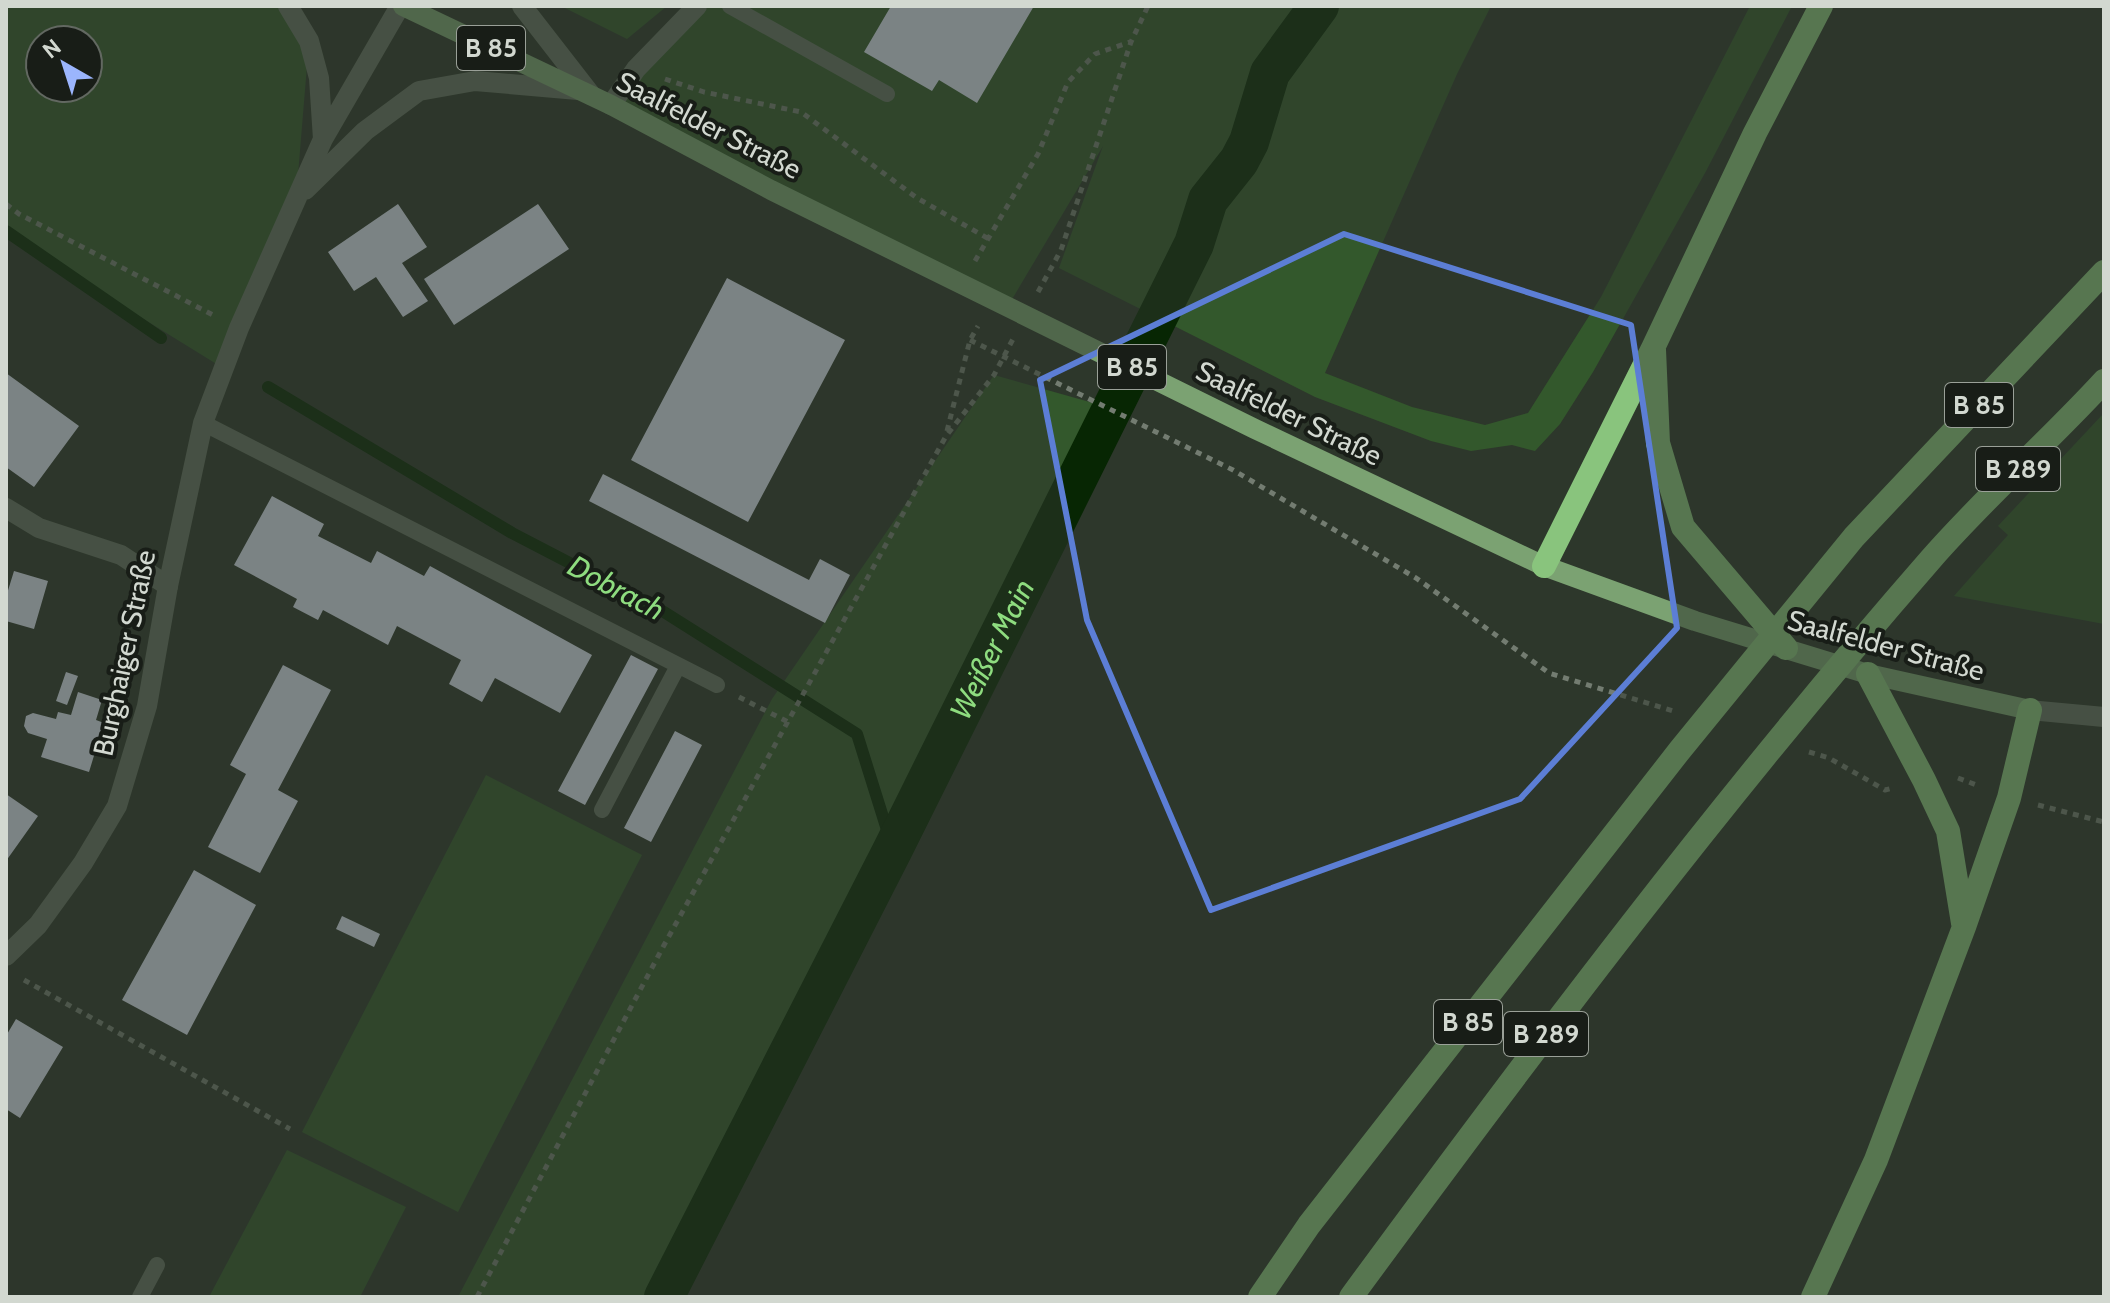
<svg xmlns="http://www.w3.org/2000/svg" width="2110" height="1303" viewBox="0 0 2110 1303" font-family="Cabin,sans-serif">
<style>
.green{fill:#33582c;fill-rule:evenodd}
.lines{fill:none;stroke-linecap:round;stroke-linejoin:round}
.stream{stroke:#072603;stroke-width:12}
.canal{stroke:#072603;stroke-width:40}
.building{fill:#dae0f0}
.path{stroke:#737c71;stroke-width:5;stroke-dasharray:6 6;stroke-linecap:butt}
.lane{stroke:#657062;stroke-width:16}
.street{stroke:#657062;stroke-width:20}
.secondary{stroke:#657062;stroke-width:20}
.primary{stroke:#7ba272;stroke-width:20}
.highway{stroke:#89c47d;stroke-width:24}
.marked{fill:none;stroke:#5c7ed5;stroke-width:6;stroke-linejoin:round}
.labels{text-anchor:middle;stroke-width:8;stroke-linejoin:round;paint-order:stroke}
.shield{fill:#181d17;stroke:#9aa098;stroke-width:2}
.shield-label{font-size:26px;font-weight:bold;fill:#d2d8d0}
.street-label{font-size:28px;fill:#d2d8d0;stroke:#181d17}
.water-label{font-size:30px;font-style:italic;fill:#8edc7f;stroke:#181d17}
</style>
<rect width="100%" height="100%" fill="#2d372b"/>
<path class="green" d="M6 6H281L309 41 296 199 223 368 6 234ZM40 40H88V88H40Z
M561 6H667L627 39Z
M699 6H1491L1457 74 1325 373 1412 407 1485 425 1528 413 1601 297 1750 6H1792L1705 173 1593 372 1560 424 1535 451 1512 445 1471 451 1431 441 1315 397 1059 268 1103 146 1008 306 611 105Z
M994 375 1104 406 654 1297H458L772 699Z
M2104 413V624L1954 596 2008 535 1998 526Z
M486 775 642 855 458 1212 302 1132Z
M287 1150 406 1207 360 1297H209Z"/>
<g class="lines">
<path class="stream" d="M6 231 161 338
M268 387 512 533 664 612 857 734 893 849"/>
<path class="canal" id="s1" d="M664 1297 893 849 1194 244 1208 200 1239 161 1249 142 1270 73 1319 6"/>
</g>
<path class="building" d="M891 6H1034L977 103 939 80 932 91 864 52Z
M398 204 427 247 402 263 428 301 403 317 376 277 354 291 328 252Z
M538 204 569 249 454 325 424 279Z
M727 278 845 340 748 522 631 460Z
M6 373 79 426 34 487 6 467Z
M603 474 809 580 820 559 850 575 825 623 589 501Z
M272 496 324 524 318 536 371 563 377 551 424 576 430 566 592 655 560 713 495 678 482 702 449 684 461 660 397 626 388 645 323 610 318 620 293 607 297 599 234 565Z
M14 571 48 581 34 629 6 621V597Z
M631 655 658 669 585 805 558 791Z
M283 665 331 690 278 790 298 801 260 873 208 847 246 774 230 765Z
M66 672 78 676 67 705 56 701Z
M78 692 102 700 96 720 104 723 89 772 41 757 47 739 28 733 24 726 26 716 33 713 56 719 58 712 71 715Z
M675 731 702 745 651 842 624 828Z
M6 794 38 816 6 861Z
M194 870 256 905 187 1035 122 1000Z
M342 916 380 934 374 947 336 929Z
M16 1019 63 1047 20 1118 6 1109V1036Z"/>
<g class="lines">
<path class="path" d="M665 79 704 92 801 112 917 198 989 239
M6 204 19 214 213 315
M975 261 1038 154 1068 82 1095 54 1130 42
M1038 292 1061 250 1131 42 1148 6
M970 340 1233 470 1416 578 1549 673 1673 711
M947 431 970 340 978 326
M739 697 788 722
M1809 752 1829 758 1885 790 1893 788
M1958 778 1979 786
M2038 805 2104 822
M24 980 290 1129
M477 1297 663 947 946 436 994 375 1013 339"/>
<path class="lane" d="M730 6 887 94
M203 423 717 685
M602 810 678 666
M140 1297 157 1265"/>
<path class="street" d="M522 6 591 95
M611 105 636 69 697 6
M6 508 39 528 121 555 168 586"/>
<path class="secondary" d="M288 6 309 41 319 78 323 139
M305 190 365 131 419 91 475 81 578 90
M2030 710 2104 717
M6 956 38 925 83 863 117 806 147 706 168 586 203 423 239 328 323 139 400 6"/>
<path class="primary" d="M403 6 611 105 771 190 1255 429 1544 566 1695 621 1868 674 2030 710"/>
<path class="highway" d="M1654 350 1658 443 1683 527 1786 648
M1544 566 1653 348 1755 133 1821 6
M1868 674 1924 780 1948 831 1963 923
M1260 1297 1309 1225 1680 750 1854 537 2104 272
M1351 1297C1536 1045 1725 795 1931 559 1985 497 2048 442 2104 381
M1813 1297 1876 1160 1964 927 2009 798 2030 710"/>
</g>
<path d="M0 0H2110V1303H0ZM1344 234 1631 325 1677 628 1520 799 1211 910 1087 620 1040 380Z" fill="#2d372b" fill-opacity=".55" fill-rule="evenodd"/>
<path class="marked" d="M1344 234 1631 325 1677 628 1520 799 1211 910 1087 620 1040 380Z"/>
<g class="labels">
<g class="shield">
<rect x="457" y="26" width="68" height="44" rx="6"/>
<rect x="1098" y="345" width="68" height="44" rx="6"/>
<rect x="1945" y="383" width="68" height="44" rx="6"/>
<rect x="1976" y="447" width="84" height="44" rx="6"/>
<rect x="1434" y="1000" width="68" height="44" rx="6"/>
<rect x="1504" y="1012" width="84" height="44" rx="6"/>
</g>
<g class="shield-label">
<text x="491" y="57">B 85</text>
<text x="1132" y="376">B 85</text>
<text x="1979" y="414">B 85</text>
<text x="2018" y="478">B 289</text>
<text x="1468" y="1031">B 85</text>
<text x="1546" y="1043">B 289</text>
</g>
<g class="street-label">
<text transform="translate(709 125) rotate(27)" y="10">Saalfelder Straße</text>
<text transform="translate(1289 413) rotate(26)" y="10">Saalfelder Straße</text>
<text transform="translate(1886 645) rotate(15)" y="10">Saalfelder Straße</text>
<text transform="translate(124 653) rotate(-78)" y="10">Burghaiger Straße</text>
</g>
<g class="water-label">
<text transform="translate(616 588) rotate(28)" y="10">Dobrach</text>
<text dy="10" stroke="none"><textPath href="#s1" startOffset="726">Weißer Main</textPath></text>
</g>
</g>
<rect width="2110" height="1303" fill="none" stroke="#d2d8d0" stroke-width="16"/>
<g transform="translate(64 64) rotate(321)"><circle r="38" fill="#181d17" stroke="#626861" stroke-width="2"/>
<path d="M0-6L14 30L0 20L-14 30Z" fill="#9bb5fd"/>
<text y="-12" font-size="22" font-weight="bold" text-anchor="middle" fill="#d2d8d0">N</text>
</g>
</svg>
